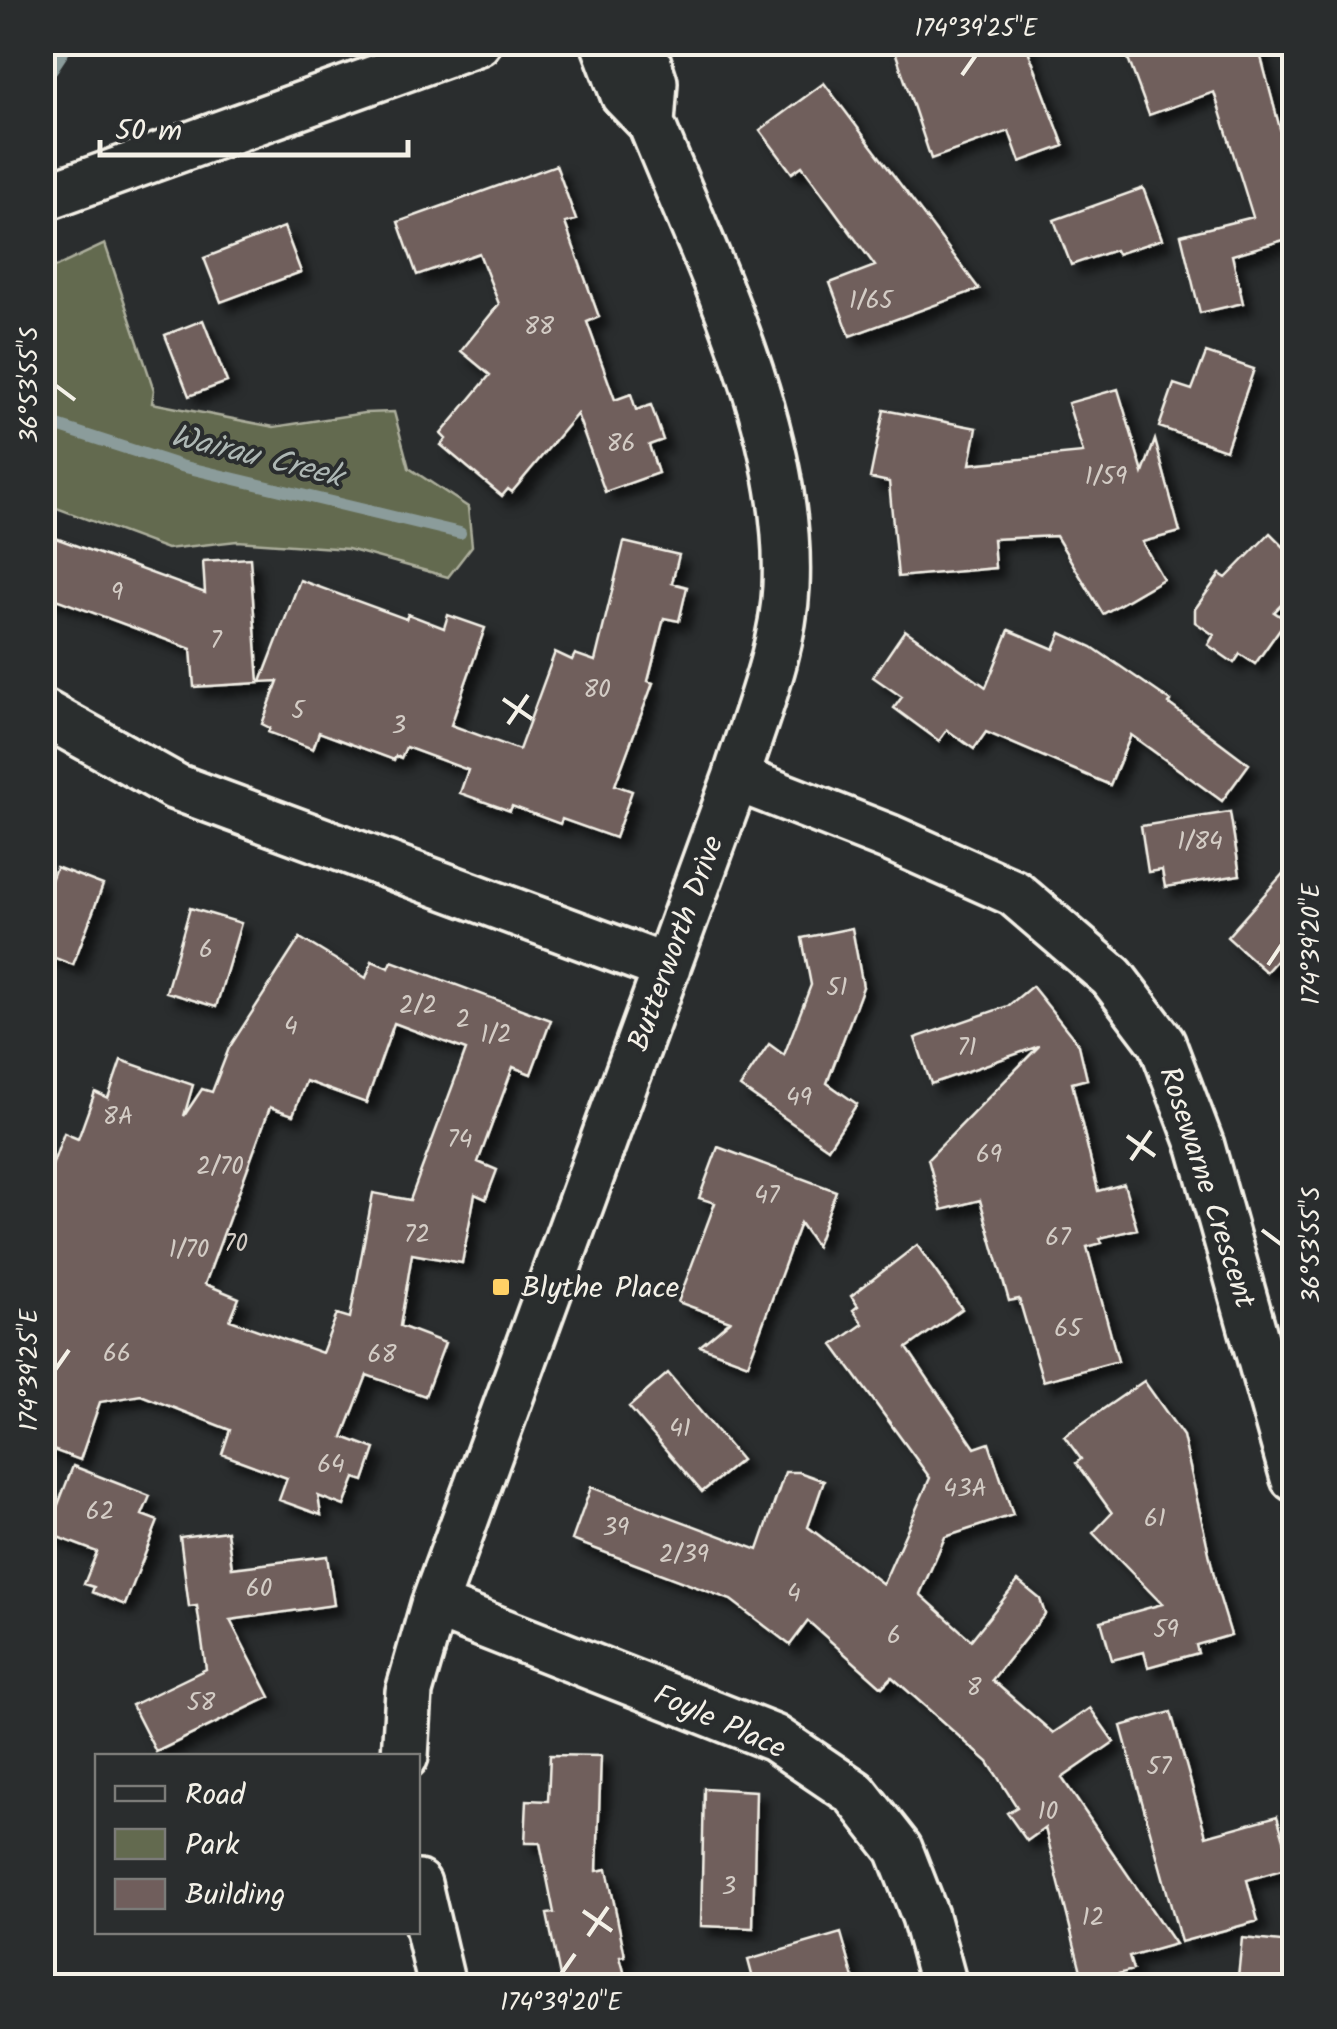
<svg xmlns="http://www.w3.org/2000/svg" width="1337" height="2029" viewBox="0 0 1337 2029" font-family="Kalam,sans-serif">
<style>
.green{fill:#636a4f;stroke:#acae9c;stroke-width:2.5}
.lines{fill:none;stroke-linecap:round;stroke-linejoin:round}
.stream{stroke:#8b9c9b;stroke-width:12}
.building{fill:#705e5c;stroke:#f4f1e8;stroke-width:2.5;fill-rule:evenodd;filter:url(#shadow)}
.minor-casing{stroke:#f4f1e8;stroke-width:52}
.minor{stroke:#2a2d2e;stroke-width:45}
.ticks{fill:none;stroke:#f4f1e8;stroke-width:4}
.poi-dot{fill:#ffd166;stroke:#2a2d2e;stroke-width:4}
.labels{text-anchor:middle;stroke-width:8;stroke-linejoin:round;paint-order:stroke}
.number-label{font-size:25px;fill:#d3ccc5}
.street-label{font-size:30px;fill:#f4f1e8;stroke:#2a2d2e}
.poi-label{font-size:30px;fill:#f4f1e8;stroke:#2a2d2e;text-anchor:start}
.water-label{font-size:32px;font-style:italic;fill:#aeb8b5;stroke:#2a2d2e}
.neatline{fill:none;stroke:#f4f1e8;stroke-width:4}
.ticks-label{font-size:25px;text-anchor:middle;fill:#f4f1e8}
</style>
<defs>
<filter id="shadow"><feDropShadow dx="9" dy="9" stdDeviation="5" flood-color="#0009"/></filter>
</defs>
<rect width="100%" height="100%" fill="#2a2d2e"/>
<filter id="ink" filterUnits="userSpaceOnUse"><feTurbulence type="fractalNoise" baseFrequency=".01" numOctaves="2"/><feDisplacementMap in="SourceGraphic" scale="20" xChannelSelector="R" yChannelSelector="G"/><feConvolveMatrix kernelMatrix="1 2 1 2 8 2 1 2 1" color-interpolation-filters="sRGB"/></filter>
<g filter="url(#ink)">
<path class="green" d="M105 244 154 390 152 403 274 427 364 413 394 412 409 468 468 507 472 546 448 577 348 549 237 541 167 549 43 503V273Z"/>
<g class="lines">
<path class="stream" d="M42 84 65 49 76 42
M42 421 181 466 460 533"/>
</g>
<path class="building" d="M892 42H1025L1064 146 1020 162 1009 131 931 159Z
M1122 42H1257L1287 155 1294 153V237L1232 255 1243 303 1200 313 1181 235 1253 217 1214 92 1149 115Z
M824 83 979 289 850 336 830 283 875 266 802 166 792 173 760 130Z
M556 165 576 220 565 223 599 317 587 322 615 400 631 394 636 410 651 405 663 440 649 445 658 473 605 492 577 414 512 492 508 489 502 496 441 445 446 439 441 434 490 375 461 351 499 304 479 253 417 275 398 222Z
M1143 188 1162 239 1117 254 1115 250 1071 265 1054 220Z
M284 227 301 272 221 302 204 258Z
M203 320 227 382 189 396 165 335Z
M1206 353 1254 369 1226 450 1159 427 1174 384 1192 390Z
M1118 389 1143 473 1155 440 1180 532 1142 542 1163 579 1103 614 1056 536 993 539 995 568 898 577 889 482 870 478 884 410 977 428 970 464 1083 453 1068 403Z
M42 533 205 593 203 561 250 558 259 683 194 687 191 649 42 594Z
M1270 533 1294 557V592L1274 612 1286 620 1255 664 1240 654 1234 663 1208 645 1214 635 1195 622V609L1220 574 1226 578Z
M624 542 679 555 672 583 687 587 679 621 664 618 648 681 653 683 615 785 632 791 615 838 562 819 560 824 512 806 510 811 460 793 468 770 406 747 401 758 396 756 394 760 319 732 313 749 268 732 270 728 262 724 278 681 261 682 300 580 406 619 408 614 444 628 448 615 485 628 451 725 519 750 555 652 572 660 575 654 595 661Z
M905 630 986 687 1009 630 1054 649 1061 633 1092 647 1171 701 1169 704 1249 764 1222 801 1131 735 1110 785 986 732 974 749 947 730 939 741 894 708 902 697 873 677Z
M1230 812 1240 875 1165 887 1162 870 1148 872 1141 826Z
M1294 861V941L1266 972 1227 937Z
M56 867 103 885 73 965 42 953V904Z
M190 908 241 923 216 1007 166 992Z
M852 928 863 987 827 1083 857 1104 828 1148 740 1087 769 1044 784 1055 811 985 802 938Z
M300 938 366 978 372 961 389 968 392 961 551 1020 531 1074 513 1067 478 1162 497 1170 486 1199 475 1194 462 1263 412 1254 400 1326 445 1343 425 1396 367 1375 343 1437 375 1449 364 1481 355 1478 344 1506 318 1496 321 1515 279 1500 287 1478 222 1454 230 1430 141 1395 100 1402 80 1460 42 1446V1193L64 1133 78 1139 95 1092 108 1098 121 1060 193 1085 184 1116 202 1089 212 1092 229 1048ZM394 1023 466 1050 410 1200 373 1193 350 1318 337 1314 322 1353 230 1320 239 1298 205 1284 270 1107 293 1115 306 1081 366 1103Z
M1032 986 1079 1045 1087 1079 1072 1083 1098 1191 1124 1184 1137 1229 1100 1238 1102 1243 1087 1247 1118 1361 1043 1381 1019 1299 1009 1301 980 1200 942 1210 928 1159 1039 1046 931 1084 915 1038 1008 1006Z
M718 1147 836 1191 816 1246 800 1223 748 1364 700 1346 730 1321 678 1302 715 1203 699 1198Z
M917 1245 962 1309 907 1348 975 1448 989 1443 1013 1515 945 1537 920 1594 971 1640 1018 1581 1040 1599 1045 1614 992 1680 1053 1733 1090 1708 1114 1742 1062 1778 1175 1944 1129 1957 1133 1970 1084 1983 1045 1828 1027 1841 1007 1813 1017 1807 988 1762 892 1677 882 1687 808 1621 790 1645 731 1600 572 1540 591 1487 758 1550 785 1472H799L824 1481 808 1527 883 1584 930 1478 833 1345 863 1324 853 1310 858 1306 851 1296Z
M668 1373 741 1460 702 1492 629 1407Z
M1144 1381 1183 1436 1217 1589 1231 1635 1196 1645 1198 1653 1148 1667 1144 1652 1112 1660 1101 1621 1162 1604 1093 1533 1112 1513 1076 1463 1081 1459 1064 1436Z
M73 1466 150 1496 142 1515 158 1521 125 1605 92 1592 94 1587 84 1584 97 1552 47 1533Z
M227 1531 232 1568 327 1556 334 1605 230 1620 270 1697 156 1752 132 1705 206 1669 197 1606 189 1607 180 1537Z
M1171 1712 1206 1836 1277 1816 1292 1867 1247 1880 1258 1921 1181 1942 1121 1726Z
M550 1755 601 1756 597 1871 607 1869 625 1956 620 1957 628 1986H562L547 1914 554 1913 540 1843H525L527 1800 548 1801Z
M704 1788 756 1791 753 1928 701 1926Z
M841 1933 854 1979 827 1986H755L748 1960Z
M1242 1938 1292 1943 1289 1986H1237Z"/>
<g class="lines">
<defs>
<path id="minor" d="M641 42 654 82 651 123
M42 198 478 42
M42 712 176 787 667 968
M736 778 890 838 1014 893 1112 977 1162 1043 1201 1146 1294 1478
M434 1605 774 1738 855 1793 899 1849 925 1916 944 1986
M405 1756 409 1692 434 1605 736 778C755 717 783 652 786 587 793 431 708 265 651 123L624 95 604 42
M418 1884 442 1986"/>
</defs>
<use href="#minor" class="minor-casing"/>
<use href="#minor" class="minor"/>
</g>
</g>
<path class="ticks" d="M962 75 976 55M55 385 75 400M503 699 532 719M508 724 528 695M1268 965 1282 944M1127 1136 1155 1156M1131 1160 1151 1131M1262 1230 1282 1245M55 1370 69 1350M583 1911 612 1931M588 1936 608 1907M561 1974 575 1954"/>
<rect class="poi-dot" x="491" y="1277" width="20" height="20" rx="5"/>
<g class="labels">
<g class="number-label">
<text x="871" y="308">1/65</text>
<text x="539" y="334">88</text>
<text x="621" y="451">86</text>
<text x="1106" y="484">1/59</text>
<text x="117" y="600">9</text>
<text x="216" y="648">7</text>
<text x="597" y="697">80</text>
<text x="298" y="718">5</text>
<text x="399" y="733">3</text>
<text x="1200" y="849">1/84</text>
<text x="206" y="957">6</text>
<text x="837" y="995">51</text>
<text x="418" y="1013">2/2</text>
<text x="463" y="1027">2</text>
<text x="291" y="1034">4</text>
<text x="496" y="1042">1/2</text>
<text x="967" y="1055">71</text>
<text x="799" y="1105">49</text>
<text x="118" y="1124">8A</text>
<text x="460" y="1147">74</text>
<text x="989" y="1162">69</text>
<text x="220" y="1174">2/70</text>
<text x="767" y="1203">47</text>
<text x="417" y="1242">72</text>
<text x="1058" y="1245">67</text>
<text x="236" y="1251">70</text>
<text x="189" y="1257">1/70</text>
<text x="1068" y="1336">65</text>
<text x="117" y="1361">66</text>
<text x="382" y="1362">68</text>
<text x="680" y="1436">41</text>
<text x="331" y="1472">64</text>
<text x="965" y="1496">43A</text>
<text x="100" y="1519">62</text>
<text x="1155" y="1526">61</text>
<text x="616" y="1535">39</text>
<text x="684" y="1562">2/39</text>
<text x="259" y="1596">60</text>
<text x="794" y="1601">4</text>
<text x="1166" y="1637">59</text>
<text x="894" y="1643">6</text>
<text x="974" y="1695">8</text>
<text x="201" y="1710">58</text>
<text x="1159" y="1774">57</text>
<text x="1048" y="1819">10</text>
<text x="729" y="1894">3</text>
<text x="1093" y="1925">12</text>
</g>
<g class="street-label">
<text transform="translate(675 943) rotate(-70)" y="10">Butterworth Drive</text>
<text transform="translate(1208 1187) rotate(72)" y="10">Rosewarne Crescent</text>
<text transform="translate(720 1721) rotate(24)" y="10">Foyle Place</text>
</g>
<g class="poi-label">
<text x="521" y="1297">Blythe Place</text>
</g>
<g class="water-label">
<text transform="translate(257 455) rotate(14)" y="11">Wairau Creek</text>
</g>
</g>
<rect width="1337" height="2029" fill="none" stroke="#2a2d2e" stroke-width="110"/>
<rect x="95" y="1754" width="325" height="180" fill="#2a2d2e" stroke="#7b7b78" stroke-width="2.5"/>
<rect x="115" y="1786" width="50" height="15" fill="#2a2d2e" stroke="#7b7b78" stroke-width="2.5"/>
<text x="185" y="1804" font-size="30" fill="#f4f1e8">Road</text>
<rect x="115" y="1829" width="50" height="30" fill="#636a4f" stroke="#7b7b78" stroke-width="2.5"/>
<text x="185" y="1854" font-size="30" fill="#f4f1e8">Park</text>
<rect x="115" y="1879" width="50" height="30" fill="#705e5c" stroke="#7b7b78" stroke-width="2.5"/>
<text x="185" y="1904" font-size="30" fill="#f4f1e8">Building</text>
<path d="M100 140v15h308v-15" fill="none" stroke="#f4f1e8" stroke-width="5"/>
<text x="115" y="140" font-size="30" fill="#f4f1e8" stroke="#2a2d2e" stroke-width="8" paint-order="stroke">50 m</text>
<rect x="55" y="55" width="1227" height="1919" class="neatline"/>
<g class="ticks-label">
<text x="976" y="36">174°39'25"E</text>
<text transform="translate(28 385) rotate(-90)" y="9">36°53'55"S</text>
<text transform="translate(1310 944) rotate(-90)" y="9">174°39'20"E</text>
<text transform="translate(1310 1245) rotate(-90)" y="9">36°53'55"S</text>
<text transform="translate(28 1370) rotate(-90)" y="9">174°39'25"E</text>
<text x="561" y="2010">174°39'20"E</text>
</g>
</svg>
